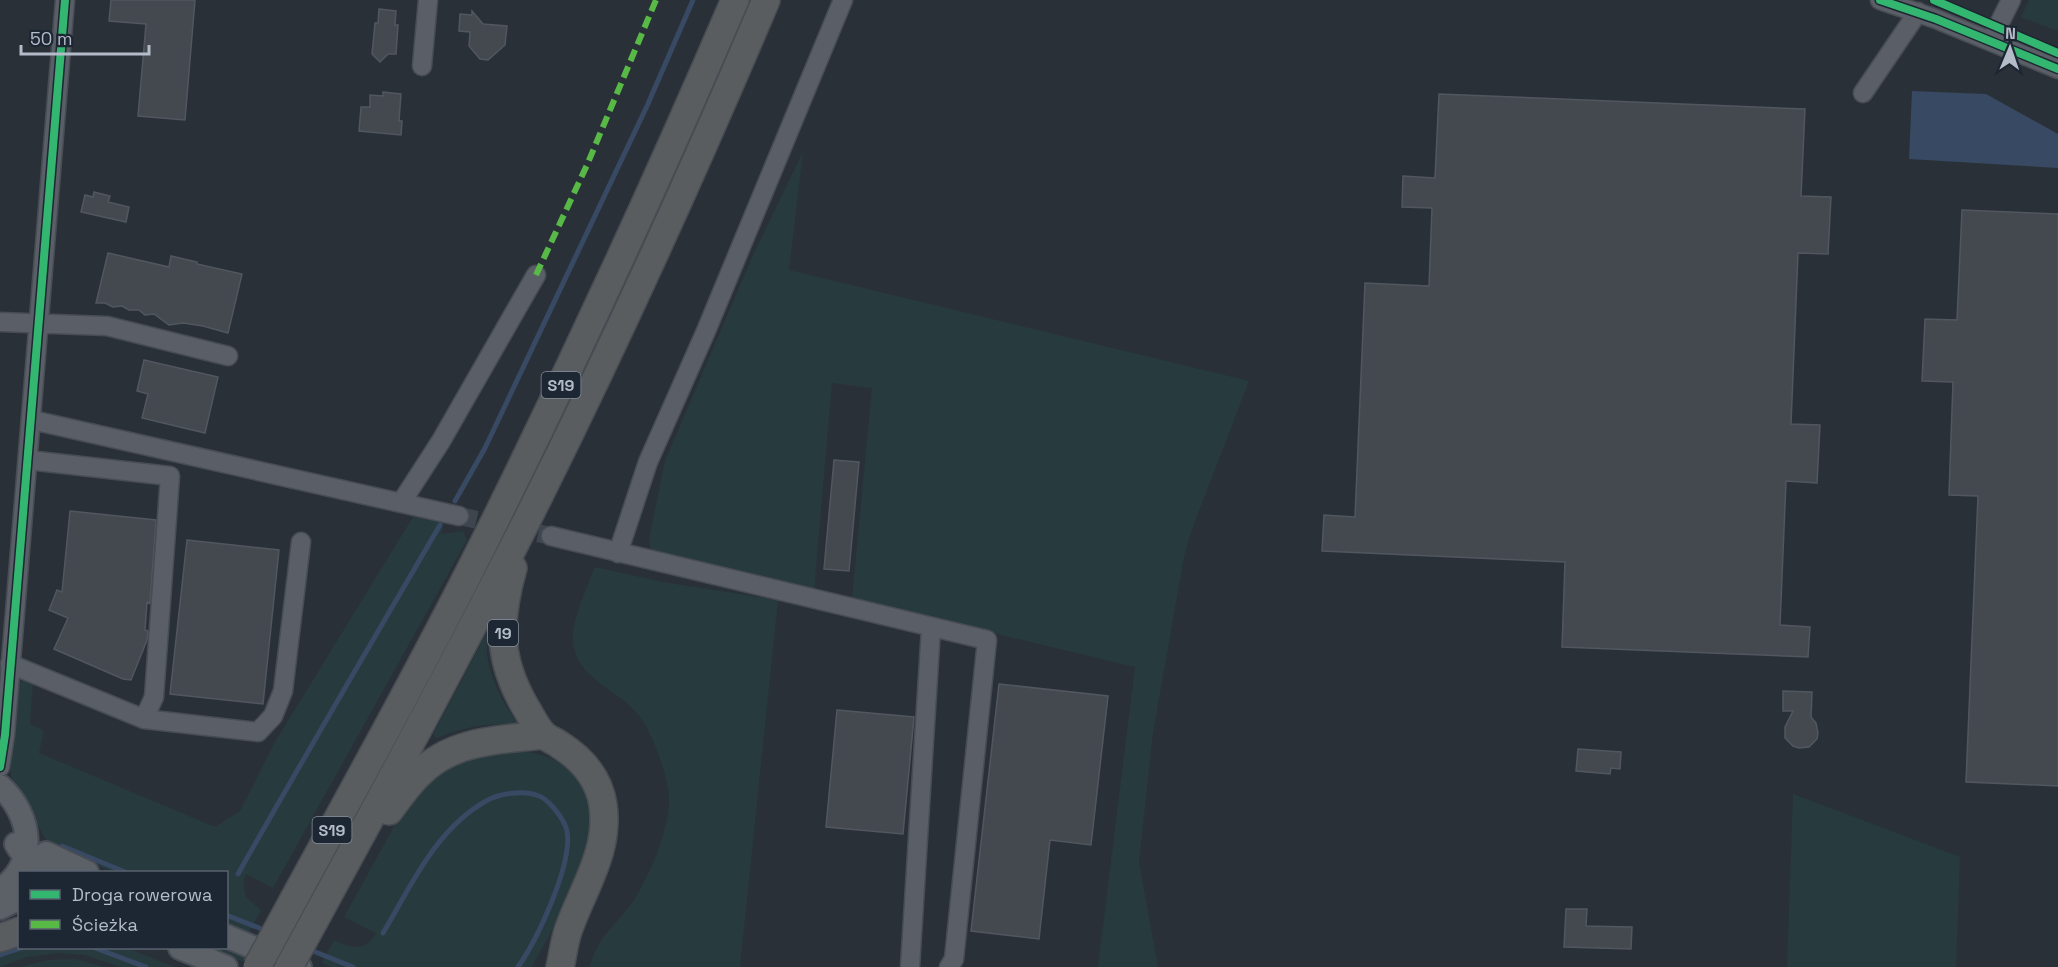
<svg xmlns="http://www.w3.org/2000/svg" width="2058" height="967" viewBox="0 0 2058 967" font-family="'Space Grotesk',sans-serif">
<style>
.green{fill:#273a3e}
.water{fill:#384963}
.lines{fill:none;stroke-linecap:round;stroke-linejoin:round}
.stream{stroke:#384963;stroke-width:5}
.building{fill:#444950;stroke:#52575f;stroke-width:1.5}
.minor-tunnel{stroke:#3f454e;stroke-width:18;stroke-dasharray:18 9;stroke-linecap:butt}
.minor-casing{stroke:#484c53;stroke-width:21}
.major-casing{stroke:#484c55;stroke-width:26}
.highway-casing{stroke:#474c53;stroke-width:30}
.minor{stroke:#5a5e66;stroke-width:18}
.major{stroke:#5c6168;stroke-width:22}
.highway{stroke:#5a5d60;stroke-width:27}
.highway-bridge-casing{stroke:#474c53;stroke-width:30;stroke-linecap:butt}
.highway-bridge{stroke:#5a5d60;stroke-width:27}
.quiet{stroke:#58b947;stroke-width:6;stroke-dasharray:12 6;stroke-linecap:butt}
.cycleway-casing{stroke:#1d2633;stroke-width:11}
.cycleway{stroke:#33b770;stroke-width:8}
.labels{text-anchor:middle;stroke-width:5;stroke-linejoin:round;paint-order:stroke}
.shield{fill:#1d2633;stroke:#878f9c;stroke-width:1.5}
.shield-label{font-size:16px;font-weight:bold;fill:#b4bcc9}
</style>
<rect width="100%" height="100%" fill="#2a3038"/>
<path class="green" d="M2029 0H2058V31L2021 17Z
M803 152 789 270 1249 381 1191 532 1184 557 1153 733 1139 862 1158 967H1098L1135 667 852 599 872 388 832 383 814 591 671 557 651 550 649 540 665 461 754 253Z
M413 517 444 523 441 534 463 531 467 540 273 888 246 874 243 882 246 897 261 910 248 934 227 924 226 872H112L48 843 11 777 9 755 18 687 20 683 25 677 33 682 30 724 44 731 39 753 215 827 240 811 275 742Z
M595 567 663 582 778 600 740 967H589C592 960 594 953 598 946 607 929 624 916 634 900 650 874 666 837 669 806 671 782 653 732 637 713 616 688 576 679 573 641 571 622 588 585 595 567Z
M487 632C483 665 498 697 518 724 491 723 462 727 437 738L433 735Z
M512 749C526 752 543 753 556 761 632 806 560 914 532 967H331L322 963 334 940C352 948 365 953 376 933L344 917 408 801 445 764Z
M1793 794 1960 857 1956 967H1787Z
M19 938 20 948H127L175 967H121L85 955 58 953 27 957 0 967V945Z
M209 948H222L268 967H255Z
M75 959 105 967H20L48 960Z"/>
<path class="water" d="M1912 91 1986 94 2058 134V168L1909 159Z"/>
<g class="lines">
<path class="stream" d="M455 501 485 448 647 106 693 0
M62 846 125 872
M238 874C304 757 372 642 440 525
M226 915 267 931
M383 933C411 886 436 829 486 801 500 793 524 790 539 796 545 798 549 803 553 807 559 814 565 822 567 831 573 864 537 940 518 967
M95 948 146 967
M308 949 353 967
M0 955 21 948"/>
</g>
<path class="building" d="M111 0H195L185 120 138 116 146 24 109 21Z
M379 9 396 11 395 25H398L396 54H388L380 62 372 54 375 23H378Z
M472 11 483 24 507 26 505 45 488 60 480 59 469 46 470 32 459 31 460 14 472 15Z
M383 92 401 94 399 121H402L401 135 359 131 361 107H370V95L383 96Z
M1439 94 1805 109 1801 196 1831 197 1828 254 1798 253 1791 424 1820 425 1817 483 1786 481 1780 625 1810 627 1808 657 1562 647 1565 562 1322 551 1324 515 1355 517 1365 283 1429 286 1432 208 1402 207 1403 176 1435 178Z
M94 192 110 196 108 202 129 207 126 222 81 212 85 195 93 197Z
M1962 210 2058 214V786L1966 782 1978 496 1949 495 1953 382 1922 381 1925 319 1957 320Z
M108 253 169 267 171 256 197 262V264L242 274 228 333 203 326 183 323 169 325 154 314 145 315 139 310H129L122 306 113 307 105 303H96Z
M144 360 218 377 205 433 142 418 148 394 137 391Z
M834 460 859 462 849 571 824 569Z
M70 511 156 520 150 603 147 602 145 630 148 631 147 640 131 680 123 679 54 649 68 618 49 610 57 590 62 592Z
M187 540 279 550 263 704 170 694Z
M999 684 1108 696 1091 845 1050 840 1039 939 971 931Z
M1783 691 1812 692 1811 717 1816 723 1818 733 1817 739 1809 747 1799 748 1793 746 1785 738V727L1793 711H1783Z
M837 710 914 717 903 834 826 827Z
M1578 749 1621 752 1620 769 1611 768 1610 774 1576 771Z
M1566 909H1587L1586 926 1632 927 1631 949 1564 947Z"/>
<g class="lines">
<path class="minor-tunnel" d="M459 516 551 536"/>
<defs>
<path id="minor" d="M1880 0 1936 19 2058 69
M1991 40 2011 0
M422 66 428 0
M1863 93 1918 12
M0 322 107 326 228 356
M32 420 459 516
M28 460 170 476 154 697 144 719
M401 503 441 441 536 275
M551 536 987 640 954 959 949 967
M618 553 648 462 706 331 843 0
M10 664 144 719 258 732 273 716 283 691 301 542
M0 767 5 735 65 0
M910 967 931 628"/>
<path id="major" d="M0 786C32 815 39 863 0 890
M16 844C25 861 40 865 58 872
M46 853 87 872
M0 908 20 898
M226 936 300 967
M180 948 226 967"/>
<path id="highway" d="M513 568C497 624 498 663 529 713 533 720 538 730 544 735 548 739 555 741 560 745 582 759 599 778 603 805 610 851 582 890 568 931 564 943 563 955 560 967
M389 811C398 799 407 786 418 775 451 740 498 740 543 735
M294 899C359 780 425 661 486 539 574 362 657 182 735 0
M319 912C389 784 459 655 525 524 611 353 691 177 766 0
M0 938 20 931"/>
</defs>
<use href="#minor" class="minor-casing"/>
<use href="#major" class="major-casing"/>
<use href="#highway" class="highway-casing"/>
<use href="#minor" class="minor"/>
<use href="#major" class="major"/>
<use href="#highway" class="highway"/>
<defs>
<path id="highway-bridge" d="M257 967 294 899
M289 967 319 912"/>
</defs>
<use href="#highway-bridge" class="highway-bridge-casing"/>
<use href="#highway-bridge" class="highway-bridge"/>
<path class="quiet" d="M536 275 587 165 656 0"/>
<defs>
<path id="cycleway" d="M1880 0 1936 19 2058 69
M1934 0 2058 53
M0 767 5 735 65 0"/>
</defs>
<use href="#cycleway" class="cycleway-casing"/>
<use href="#cycleway" class="cycleway"/>
</g>
<g class="labels">
<g class="shield">
<rect x="541.5" y="372" width="39" height="26" rx="4.5"/>
<rect x="488" y="620" width="30" height="26" rx="4.5"/>
<rect x="312.5" y="817" width="39" height="26" rx="4.5"/>
</g>
<g class="shield-label">
<text x="561" y="391">S19</text>
<text x="503" y="639">19</text>
<text x="332" y="836">S19</text>
</g>
</g>
<rect x="18" y="871" width="210" height="78" fill="#1d2633" stroke="#59626f" stroke-width="1.5"/>
<rect x="30" y="890" width="30" height="9" fill="#33b770" stroke="#59626f" stroke-width="1.5"/>
<text x="72" y="901" font-size="18" fill="#b4bcc9">Droga rowerowa</text>
<rect x="30" y="920" width="30" height="9" fill="#58b947" stroke="#59626f" stroke-width="1.5"/>
<text x="72" y="931" font-size="18" fill="#b4bcc9">Ścieżka</text>
<g transform="translate(2010 48) rotate(2)" stroke="#1d2633" stroke-width="4.5" paint-order="stroke">
<path d="M0-4.5L10 22L0 15L-10 22Z" fill="#b4bcc9"/>
<text y="-9" font-size="16" font-weight="bold" text-anchor="middle" fill="#b4bcc9">N</text>
</g>
<path d="M21 45v9h128v-9" fill="none" stroke="#b4bcc9" stroke-width="3"/>
<text x="30" y="45" font-size="18" fill="#b4bcc9" stroke="#1d2633" stroke-width="4.5" paint-order="stroke">50 m</text>
</svg>
